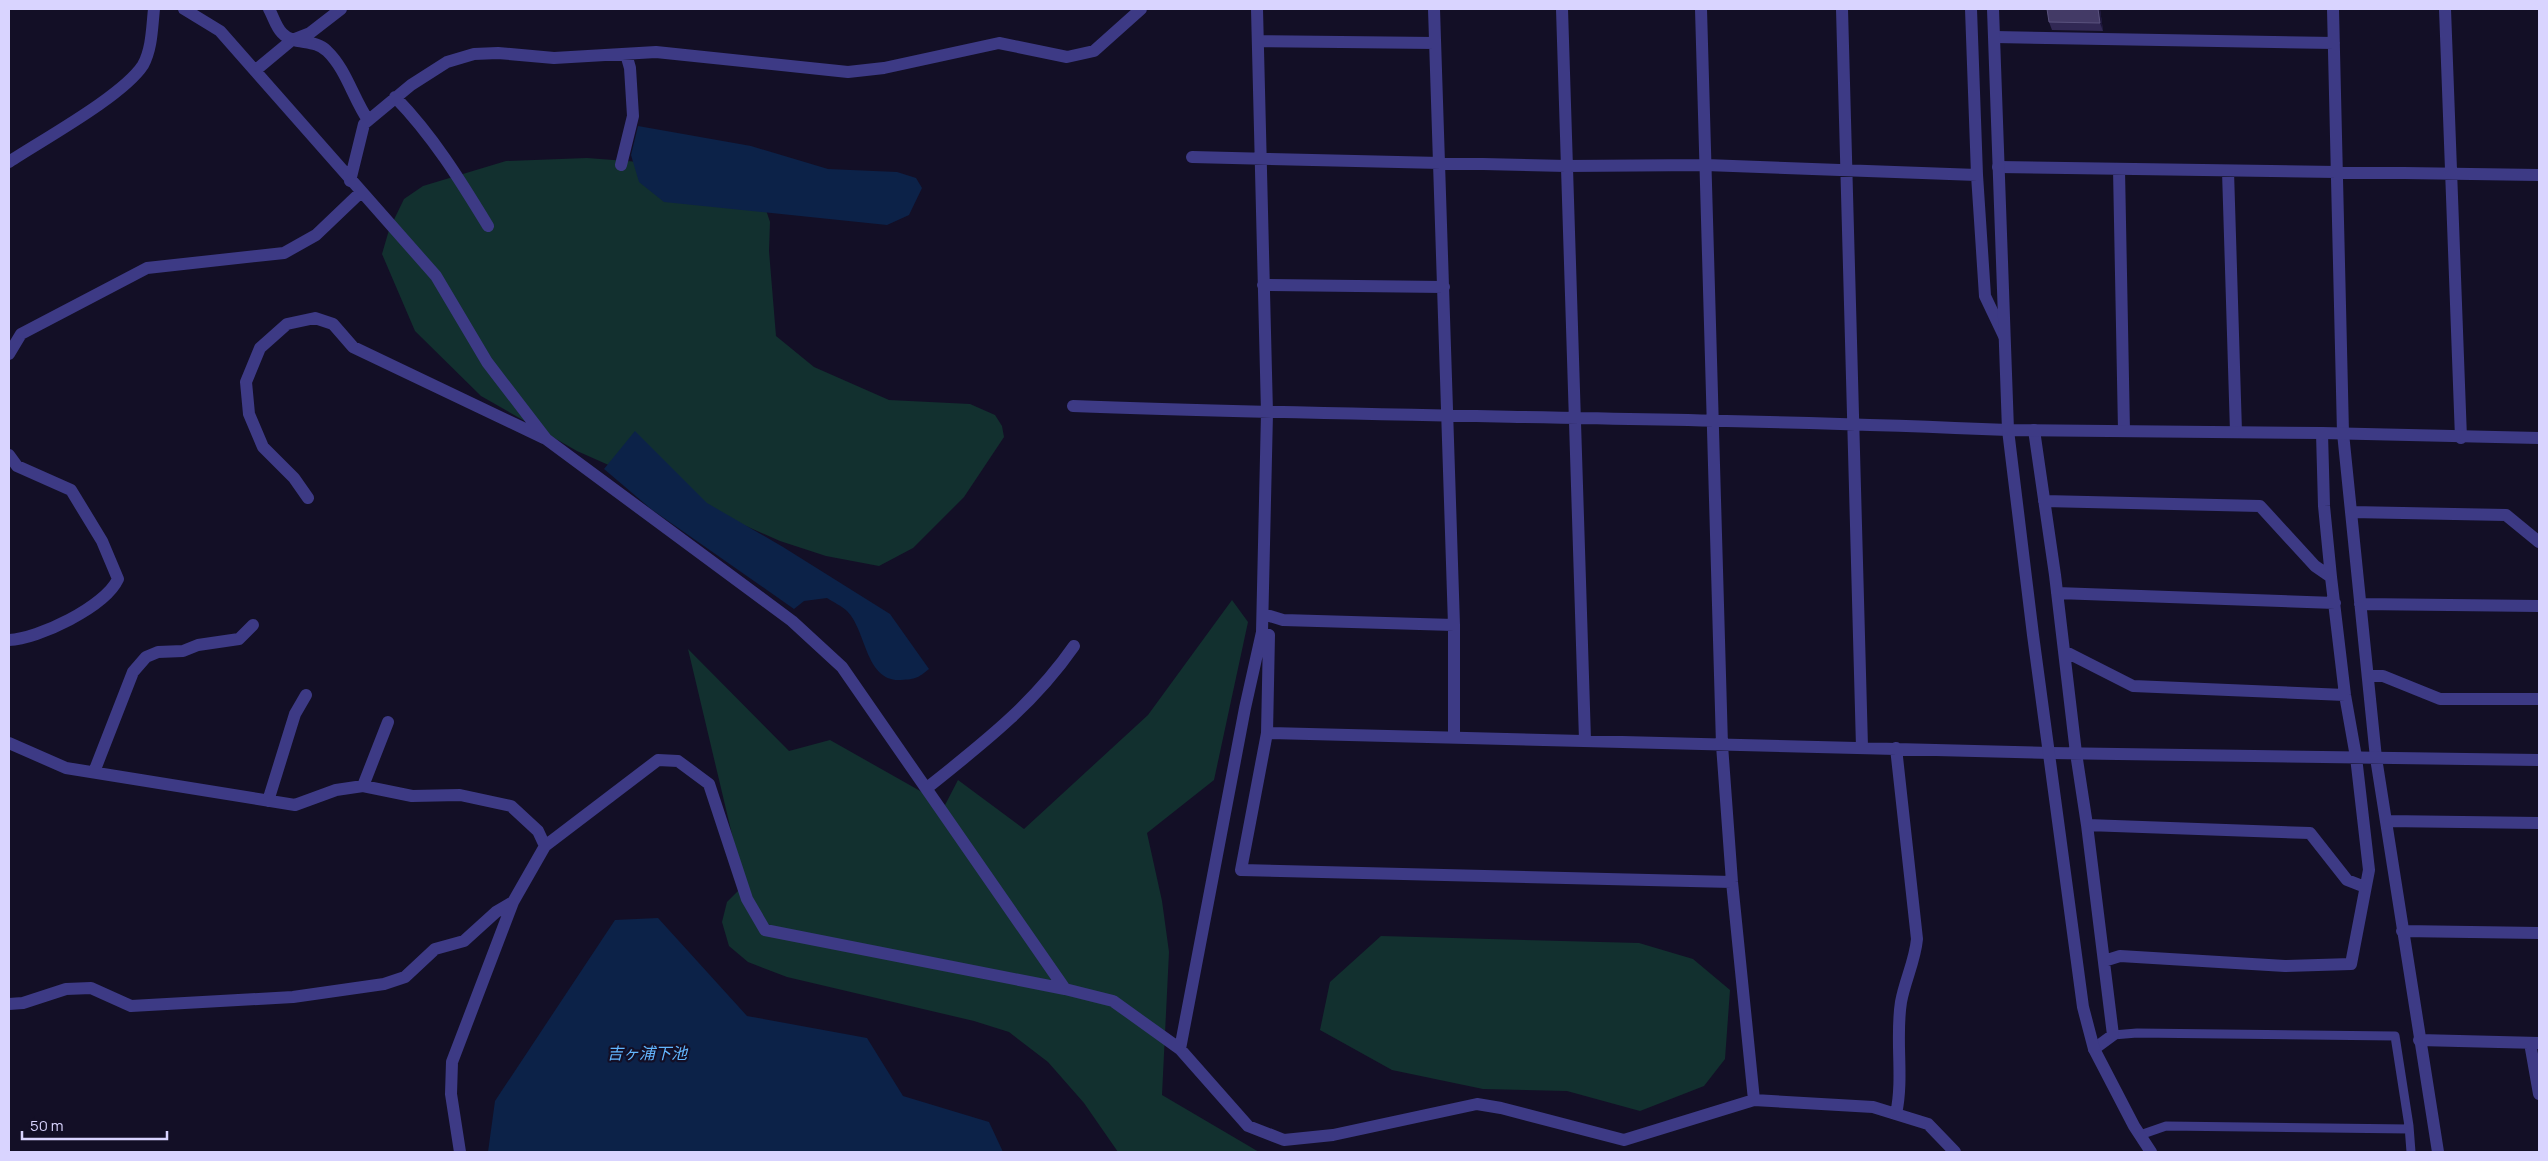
<svg xmlns="http://www.w3.org/2000/svg" width="2548" height="1161" viewBox="0 0 2548 1161" font-family="Manrope,'Noto Sans JP',sans-serif">
<style>
.green{fill:#12302f}
.water{fill:#0c2248}
.lines{fill:none;stroke-linecap:round;stroke-linejoin:round}
.service{stroke:#3d3a85;stroke-width:9}
.minor{stroke:#3d3a85;stroke-width:12}
.tertiary{stroke:#3d3a85;stroke-width:12}
.wall{fill:#312854}
.shaded-wall{fill:#1d163a}
.building{fill:#433a66;stroke:#5a527e}
.labels{text-anchor:middle;stroke-width:4.5;stroke-linejoin:round;paint-order:stroke}
.water-label{font-size:16px;font-style:italic;fill:#62b6ff;stroke:#130f26}
</style>
<rect width="100%" height="100%" fill="#130f26"/>
<path class="green" d="M587 158 653 163 759 189 770 222 769 251 776 336 814 367 889 400 970 404 995 415 1002 426 1004 437 964 497 913 548 879 566 826 556 780 541 577 451 481 396 415 331 382 254 389 230 404 199 423 186 506 161Z
M1232 600 1248 622 1214 780 1147 833 1162 901 1169 952 1162 1095 1259 1152H1118L1084 1103 1048 1062 1009 1032 974 1021 787 977 748 962 729 946 722 922 727 902 744 885 688 649 789 751 830 740 945 805 958 780 1024 829 1148 715Z
M1381 936 1639 943 1693 959 1730 990 1725 1059 1704 1086 1640 1111 1567 1091 1483 1089 1392 1070 1320 1030 1330 982Z"/>
<path class="water" d="M638 126 751 146 828 169 897 172 916 178 922 188 909 215 887 225 664 202 639 182 631 155Z
M635 431 707 503 783 547 890 614 929 669C918 678 916 679 901 680 865 682 867 631 847 611 842 606 833 602 827 598L804 601 794 609 651 509 604 469Z
M658 918 747 1016 867 1038 903 1096 989 1122 1003 1152H488L495 1101 615 920Z"/>
<g class="lines">
<path class="service" d="M2113 1035 2137 1033 2395 1036 2409 1126 2411 1152
M2140 1135 2166 1126 2409 1129"/>
<path class="minor" d="M184 9 220 31 436 276 487 362 546 439 792 621 842 667 1065 989
M269 9C273 16 276 27 282 33 294 46 314 38 327 51 346 69 353 98 368 120
M1434 9 1454 625V738
M1562 9 1585 740
M1701 9 1722 745 1732 882 1754 1100
M1842 9 1862 747
M1971 9 1977 175 1985 296 2004 336
M2333 9 2343 433 2376 758 2438 1152
M2445 9 2461 438
M1995 37 2334 43
M1258 41 1435 43
M256 70 292 40 310 33 341 9
M395 97C433 136 460 180 488 226
M1192 157 1566 166 1706 165 1977 175
M9 162C42 140 123 96 143 65 152 49 152 27 154 9
M621 165 633 116 630 68 626 54
M1998 167 2539 175
M2119 169 2124 431
M2228 171 2236 432
M350 181 364 124 411 85 447 62 474 54 498 53 554 58 656 52 848 72 884 68 999 43 1067 57 1094 51 1141 9
M1263 285 1444 287
M9 354 21 334 147 268 284 253 316 235 360 193
M1073 406C1384 418 1696 416 2008 430
M2034 430 2055 575 2076 753 2087 825 2113 1035 2094 1049
M9 455 17 466 71 490 102 541 118 579C105 607 38 639 9 640
M308 498 294 478 263 447 249 414 246 382 260 348 287 324 315 318 333 324 353 347 544 438
M2044 501 2260 506 2315 566 2331 577
M2351 512 2506 515 2539 542
M2057 593 2335 603
M2360 604 2539 606
M1263 614 1283 620 1454 625
M1262 632 1269 635 1267 733 1241 870 1732 882
M2064 651 2133 686 2345 695
M2368 676H2383L2440 699H2539
M1267 733 2050 753 2539 760
M9 743 66 768 295 805 336 790 363 786 412 796 460 795 511 806 538 831 545 846
M94 772 133 672 146 657 158 652 183 651 198 645 239 639 253 625
M363 786 388 722
M927 788C982 744 1033 705 1074 646
M268 801 295 714 306 695
M2386 821 2539 823
M2087 825 2310 833 2347 880 2365 887
M2402 931 2539 933
M2104 961 2120 956 2285 966 2351 964 2369 870 2356 757 2345 695 2331 577 2324 506 2322 433
M9 1004 23 1003 66 989 91 988 131 1006 293 997 384 984 405 977 435 949 464 941 496 912 513 902
M2419 1040 2539 1043
M2530 1043 2539 1094
M1180 1049 1245 708 1262 632 1267 413 1257 9
M1896 1114C1904 1077 1895 1039 1901 1002 1905 980 1915 961 1917 939L1896 748
M460 1152 451 1094 452 1062 513 902 545 846 658 760 678 761 709 784 747 899 765 930 1065 989 1113 1001 1180 1049 1248 1126 1284 1140 1333 1135 1477 1104 1501 1108 1624 1140 1754 1100 1873 1107 1928 1124 1955 1152"/>
<path class="tertiary" d="M1993 9 2008 430 2033 635 2083 1007 2094 1049 2134 1126 2151 1152
M2008 430 2322 433 2539 438"/>
</g>
<path class="wall" d="M2100 9 2103 31 2052 30 2049 22Z"/>
<path class="shaded-wall" d="M2098 9H2100L2103 31 2100 23Z"/>
<path class="building" d="M2047 9H2098L2100 23 2049 22Z"/>
<g class="labels">
<g class="water-label">
<text x="647" y="1059">吉ヶ浦下池</text>
</g>
</g>
<rect width="2548" height="1161" fill="none" stroke="#d9d4ff" stroke-width="20"/>
<path d="M22 1131v8h145v-8" fill="none" stroke="#d9d4ff" stroke-width="2.5"/>
<text x="30" y="1131" font-size="15" fill="#d9d4ff" stroke="#130f26" stroke-width="4" paint-order="stroke">50 m</text>
</svg>
